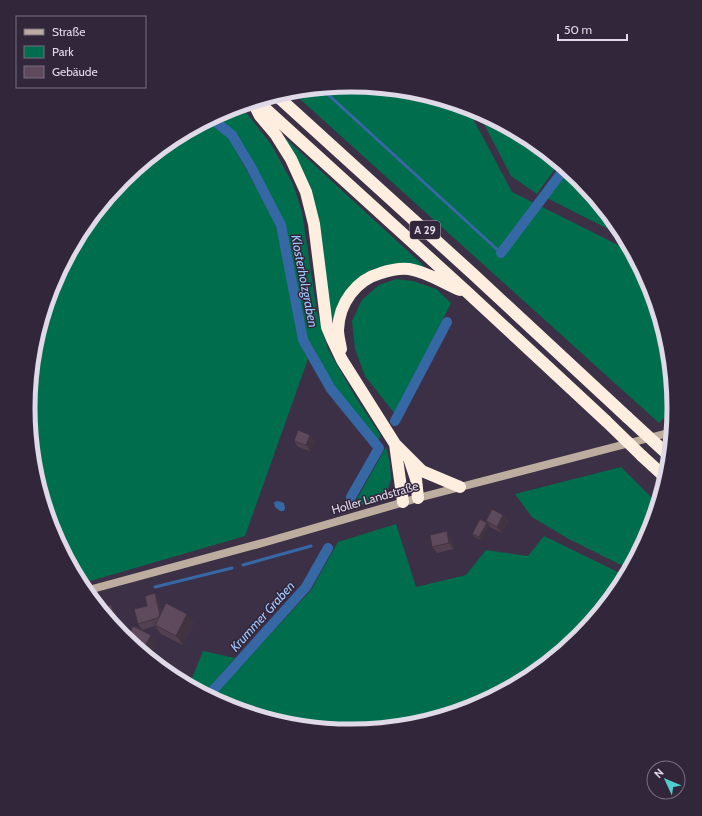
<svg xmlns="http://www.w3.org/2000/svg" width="702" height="816" viewBox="0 0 702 816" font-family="Cabin,sans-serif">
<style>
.green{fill:#006d4c}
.water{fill:#3568a4}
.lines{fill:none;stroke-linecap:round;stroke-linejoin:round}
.stream{stroke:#3568a4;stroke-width:3}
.canal{stroke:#3568a4;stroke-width:10}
.secondary{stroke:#bdad9e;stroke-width:8}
.highway{stroke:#fdeee0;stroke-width:12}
.highway-bridge{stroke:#fdeee0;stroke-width:12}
.wall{fill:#523f4f}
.shaded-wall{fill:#423340}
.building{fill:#5f495c;stroke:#423340}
.labels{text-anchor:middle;stroke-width:3;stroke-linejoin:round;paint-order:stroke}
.shield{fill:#32263b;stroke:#aca3b3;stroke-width:1}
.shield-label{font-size:11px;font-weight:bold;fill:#e0d9e7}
.street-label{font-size:12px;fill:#e0d9e7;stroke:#32263b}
.water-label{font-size:13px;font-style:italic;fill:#9fc8fb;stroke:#32263b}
.rim{fill:none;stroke:#e0d9e7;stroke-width:5}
</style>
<rect width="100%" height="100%" fill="#3c3046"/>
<path class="green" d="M351 85 414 91 467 107 512 192 632 252 649 285 668 345 674 408 659 423 291 91Z
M241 106 271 144 293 184 302 212 317 312 328 349 355 396 381 436 377 443 334 388 306 337 284 222 236 134 215 116 228 110Z
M477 111 531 140 559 163 537 194 511 176Z
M208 120 228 137 278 227 298 339 308 359 245 536 80 584 53 531 34 471 28 408 34 345 53 284 83 228 123 179 172 139Z
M283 136 424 266 422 269 392 264 373 269 354 284 334 325 328 300 323 270Z
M568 171 580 180 620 229 624 237 547 198Z
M396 279 413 281 436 289 451 303 395 414 365 376 355 349 352 321 362 300 379 285Z
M386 447 390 463 391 480 386 494 370 503 353 506Z
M621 467 658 504 649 532 629 569 567 538 532 517 515 494Z
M396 524 416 587 466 575 486 550 528 556 544 536 626 576 619 588 579 637 530 677 474 706 414 725 351 731 288 725 227 706 212 698 311 590 338 542Z
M203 651 235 658 204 694 189 686Z"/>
<path class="water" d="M278 501 284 503 285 508 284 511H280L275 507 274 502Z"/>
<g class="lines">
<path class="stream" d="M321 88 501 253
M243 565 311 546
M155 587 232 568"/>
<path class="canal" d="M211 118 232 135 251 167 281 225 303 340 331 389 379 448 351 497
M501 253 565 168
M395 421 447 322
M208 696 306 587 328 548"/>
<path class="secondary" d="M85 591 266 542 418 498 672 432"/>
<path class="highway" d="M276 95 473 274 627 417
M257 101 467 292 606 421
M253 102 260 116 276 135 291 159 306 192 314 224 327 327 332 339 342 360 395 444 422 471 460 487
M341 349C340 343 338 336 338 330 339 303 356 280 381 273 390 270 400 268 409 269 428 272 443 283 460 290
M395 444 403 502
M642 456 666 478
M410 461 416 479 418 498"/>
<path class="highway-bridge" d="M627 417 665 452
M606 421 642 456"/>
</g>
<path class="wall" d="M310 435 315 441 310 451 298 447 294 441Z
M503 515 508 521 502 533 490 527 486 521Z
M487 523 489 526 481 540 475 537 472 534Z
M451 537 454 549 437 553 432 547Z
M155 593 159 599 162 611 194 623 183 645 161 634 155 626 142 630 138 624Z
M111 605 115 611 120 627 116 628 99 608Z"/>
<path class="shaded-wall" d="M310 435 315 441 310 451 306 445Z
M503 515 508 521 502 533 497 527Z
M487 523 489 526 481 540 479 537Z
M447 531 451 537 454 549 449 543Z
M155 593 159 599 165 624 161 618Z
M111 605 115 611 120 627 116 621Z
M187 614 194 623 183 645 176 636Z
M151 635 157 644 150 658 142 652Z"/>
<path class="building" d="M298 430 310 435 306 445 294 441Z
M492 509 503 515 497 527 486 521Z
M480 519 487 523 479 537 472 534Z
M447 531 449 543 432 547 430 535Z
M155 593 160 615 158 618 138 624 134 609 147 606 145 596Z
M166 603 187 614 176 636 155 625Z
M111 605 116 621 111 622 99 608Z
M133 626 151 635 142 652 127 640Z"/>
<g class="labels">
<rect class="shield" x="410" y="221" width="30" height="18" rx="3"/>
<g class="shield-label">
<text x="425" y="234">A 29</text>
</g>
<g class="street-label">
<text transform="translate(375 498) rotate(-16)" y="4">Holler Landstraße</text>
</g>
<g class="water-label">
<text transform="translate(305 281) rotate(79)" y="5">Klosterholzgraben</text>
<text transform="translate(262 616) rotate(-48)" y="5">Krummer Graben</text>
</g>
</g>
<path d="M0 0H702V816H0ZM35 408a316 316 0 1 1 632 0a316 316 0 1 1-632 0Z" fill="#32263b" fill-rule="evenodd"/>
<path class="rim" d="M35 408a316 316 0 1 1 632 0a316 316 0 1 1-632 0Z"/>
<rect x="16" y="16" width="130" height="72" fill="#32263b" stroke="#786e80"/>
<rect x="24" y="29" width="20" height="6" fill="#bdad9e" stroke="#786e80"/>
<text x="52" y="36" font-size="12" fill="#e0d9e7">Straße</text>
<rect x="24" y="46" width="20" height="12" fill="#006d4c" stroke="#786e80"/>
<text x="52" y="56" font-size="12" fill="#e0d9e7">Park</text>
<rect x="24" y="66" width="20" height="12" fill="#5f495c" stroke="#786e80"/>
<text x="52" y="76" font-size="12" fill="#e0d9e7">Gebäude</text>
<g transform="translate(666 780) rotate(314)"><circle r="19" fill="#32263b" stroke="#786e80"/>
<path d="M0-3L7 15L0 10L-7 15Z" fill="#52cdcd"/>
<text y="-6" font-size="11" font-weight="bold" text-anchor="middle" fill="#e0d9e7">N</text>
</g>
<path d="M558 34v6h69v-6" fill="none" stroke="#e0d9e7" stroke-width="2"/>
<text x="564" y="34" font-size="12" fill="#e0d9e7" stroke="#32263b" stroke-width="3" paint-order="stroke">50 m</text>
</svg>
